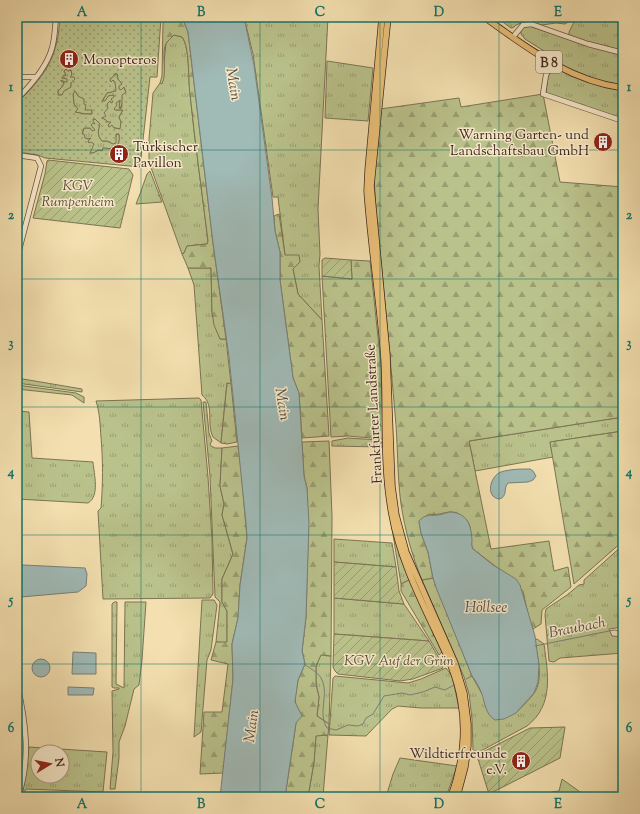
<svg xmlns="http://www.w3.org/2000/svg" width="640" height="814" viewBox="0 0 640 814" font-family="'Sorts Mill Goudy',serif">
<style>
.grass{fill:url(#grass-tufts);stroke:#7c7454;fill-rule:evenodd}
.forest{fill:url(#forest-firs);stroke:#7c7454}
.park{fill:url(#park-dots);stroke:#7c7454;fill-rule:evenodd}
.garden{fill:url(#garden-furrows);stroke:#7c7454}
.water{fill:#a0bab6;stroke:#797f78}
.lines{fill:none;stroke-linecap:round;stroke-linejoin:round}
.stream{stroke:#797f78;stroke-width:1}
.minor-casing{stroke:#6c5541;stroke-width:6}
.major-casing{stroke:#3f271c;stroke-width:7}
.minor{stroke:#f7eacb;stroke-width:4.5}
.major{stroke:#eac078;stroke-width:5.5}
.rail{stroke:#3f271c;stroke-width:1;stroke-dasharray:7 7;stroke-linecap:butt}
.grid{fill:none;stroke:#0f766e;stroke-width:1;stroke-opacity:0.55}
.labels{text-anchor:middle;stroke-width:3;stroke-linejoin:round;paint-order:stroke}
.shield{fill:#f7eacb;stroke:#766250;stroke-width:1}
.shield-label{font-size:13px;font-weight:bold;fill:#3f271c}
.poi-label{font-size:14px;fill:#3f271c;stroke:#f7eacb;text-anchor:start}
.park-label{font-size:14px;font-style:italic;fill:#5e4e38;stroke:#f7eacb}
.street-label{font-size:14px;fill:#3f271c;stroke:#f7eacb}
.water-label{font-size:15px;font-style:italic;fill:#574c42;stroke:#f7eacb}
.neatline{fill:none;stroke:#0f766e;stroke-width:1.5}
.grid-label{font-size:13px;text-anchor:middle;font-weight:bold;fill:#0f766e}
</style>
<defs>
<pattern id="grass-tufts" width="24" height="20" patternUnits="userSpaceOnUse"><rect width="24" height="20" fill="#bac28b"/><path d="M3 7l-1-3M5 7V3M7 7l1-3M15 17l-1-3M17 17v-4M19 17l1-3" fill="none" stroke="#999e71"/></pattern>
<pattern id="forest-firs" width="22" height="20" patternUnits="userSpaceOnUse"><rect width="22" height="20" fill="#bac28b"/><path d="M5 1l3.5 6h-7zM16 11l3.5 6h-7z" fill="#999e71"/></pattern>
<pattern id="park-dots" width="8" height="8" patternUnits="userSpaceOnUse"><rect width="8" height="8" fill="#bac28b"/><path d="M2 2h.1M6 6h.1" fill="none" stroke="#999e71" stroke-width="1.8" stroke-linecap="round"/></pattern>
<pattern id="garden-furrows" width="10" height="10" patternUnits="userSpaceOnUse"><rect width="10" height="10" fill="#bac28b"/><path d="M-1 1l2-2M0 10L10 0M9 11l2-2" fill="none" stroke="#999e71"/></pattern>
</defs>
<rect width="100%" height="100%" fill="#f3dfaf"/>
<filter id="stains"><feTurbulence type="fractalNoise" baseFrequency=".005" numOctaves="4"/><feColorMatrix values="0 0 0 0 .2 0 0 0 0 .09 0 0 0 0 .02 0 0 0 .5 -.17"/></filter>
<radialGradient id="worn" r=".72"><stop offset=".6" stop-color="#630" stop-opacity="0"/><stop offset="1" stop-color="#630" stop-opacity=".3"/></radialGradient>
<path class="grass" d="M244 17H328L318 209 320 254 319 266 322 320 298 294 293 269 285 255 278 197H273L253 54Z
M496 17H617L623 42V119L546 93 548 76 553 70 559 71 562 66 546 57 524 42 546 55 547 53 525 39 521 34V30L524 27 529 26 569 39V32L574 22 570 21 565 24 556 23 542 25 526 21 516 25 514 27 511 28Z
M174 35 182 37C190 47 188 79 190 94 195 143 202 192 208 241L207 244 187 246 184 253 182 254 149 162V139L153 93 160 83H162L166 43Z
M327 61 373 68 368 121 325 118Z
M65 69 68 71 71 70 72 75 76 79 71 83V87L62 95H58V91L62 87 64 83 61 81 62 80 64 82 67 80 65 78H62L63 75H66L64 71Z
M116 73 126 92 120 109 119 108 120 100 115 110H123L119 117 121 122V129L110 127 108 125 110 123 107 122 102 118 107 104 114 95 105 101 102 102 107 93 112 92 110 80Z
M75 91 84 99 86 105 92 110V114H85L75 112V106L74 104 73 94Z
M93 119H95L101 124C98 131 97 135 102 141H107L109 142 116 137V134H119C120 140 119 145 114 149L103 148V151L99 150 93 153H90L88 141 90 139 85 138 82 135 84 128H90Z
M150 171 162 202 136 204 140 194 147 174Z
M188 268H211L212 312 220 339H226L231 384 227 383 221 443C219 441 215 439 213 437 206 423 215 405 202 395L194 285Z
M17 378 82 389V392L17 383Z
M17 385 76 393 84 397V403L72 395 17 389Z
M199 398 201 400 208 477 212 539 213 594 210 598 103 599 98 511 101 508C103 484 103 461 101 437 100 425 100 413 96 401Z
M203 402H206L209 433 212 441 210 444 211 446 215 448H222L220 486 224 504 222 515 233 554 222 579V602L227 611V643L216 642 220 602 215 597 210 476Z
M17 411 29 412 32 458 93 462C94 474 100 496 88 503L17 499Z
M623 417V431L550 442 553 457 475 471 469 441Z
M348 438 380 440 382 443 383 447 332 446V441Z
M384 447 411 579 401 584 385 485Z
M334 539 392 543 396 567 334 562Z
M623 545V627L609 629 612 636 623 637V653L560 658 554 662 549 661 545 615 546 609 567 595 579 585 584 584V580Z
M433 578 472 676 482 694 516 713C523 705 533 697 537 688 543 673 536 655 535 640L537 639 544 644C548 674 554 705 527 726L479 752 473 750 472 719 469 694 464 677 422 580Z
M334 598 404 604 429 641 334 634Z
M202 600H214L217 605 211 650 207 660 201 732 194 737Z
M114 602H117L116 684 124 688 125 602H146L142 660 139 685 134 689 125 726 119 742V758L115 789H110L113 752 112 691 119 689V688H114L112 687V604Z
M321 654 331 656 329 724 317 716 319 697 316 684V666Z
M446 668 452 676 459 708H421L398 706 392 709 366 736 329 735 333 678 335 676 408 683 421 679Z
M316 735H328L323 797H308L314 762Z
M29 747 107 752 103 792 26 789 22 797ZM38 752H62V776H38Z
M400 758 457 766 446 797H386L393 774Z
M562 779 587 797H542L552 792 559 791Z"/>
<path class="forest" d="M164 17H168V21L171 22 178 17H182L188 32 213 243 226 339H220L214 325 212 312 211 268H188L182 254 184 253 187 246 207 244 208 241C202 192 195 143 190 94 188 79 190 47 182 37L174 35C172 37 169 40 167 42 160 52 168 72 162 84L160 83 162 76 163 23Z
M543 94 560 182 623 187V417L469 441 491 549 549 541 554 571 568 567 571 587 542 610 541 624 533 629 529 619 523 591 499 569 473 549C468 538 475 525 463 517 459 514 457 512 451 512 444 512 437 516 429 514L419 521 421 533 428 552 433 578 422 580C412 556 405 530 401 504 397 474 398 443 395 413 389 346 383 278 376 211L374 176 380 109 459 98 461 107Z
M279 214 285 255H299L300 262 293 269 298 294 322 320 329 436 302 438 299 393 293 378 280 280V252L275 231 274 216Z
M351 260 370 261 381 366 383 439 348 436 331 437 322 276 352 279Z
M227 383 231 384 237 442 227 444 221 443Z
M623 431V541L574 584 550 442Z
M329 441 332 516 331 656 321 655 316 666V684L319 697 317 716 329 724 328 735 316 736 314 762 308 797H285L296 723 301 714 296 705 295 698 298 680 305 664 302 651 306 617 308 542 307 488 304 476 302 442Z
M238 446 241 469 247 538 240 585 238 618 232 644 233 679 223 773 200 774 204 712H222L228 664 211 660 216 642H227V611L222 602V579L233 554 222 515 224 504 220 486 222 448Z
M411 579 443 651 439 655 401 591V584Z"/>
<path class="park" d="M60 17H161L157 77H150L140 167 45 158 38 155 17 152V103C34 87 51 68 56 45 59 36 59 26 60 17ZM66 69 68 71 71 70 72 75 70 77H74L75 79 71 83V87L64 91 62 95H58V91L62 87 64 83 61 81V80L65 82H67V79L62 78 64 75H66L64 71ZM116 73 118 75 117 78 122 84 119 86V89L121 90 124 87 126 92 122 95V104L121 109 119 108 120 100 116 103 117 105 114 109 115 110H123L119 117 121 122 120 129 114 128 112 125 109 127 108 125 111 122H107L106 120 102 118 106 116 104 113 108 108 107 104 110 101 111 103 113 102 111 99 114 97V95L108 96 105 101H102L107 93 116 91 115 82 113 80 111 82 110 80ZM75 91 78 96 84 99V104L86 105 85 110H92V114H85L75 112 78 109 74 104 73 94ZM93 119H95L100 124C98 131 97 135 102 141H107L113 144 116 143V134H119C120 140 119 145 114 149L103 148 102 151 99 150 93 153H90L94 144 91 142 89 143 88 141 91 138 88 139 85 138 84 134H82L84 128H90L92 131 95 130 91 125 93 123 95 124 93 121Z"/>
<path class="garden" d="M48 160 129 169 133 175 120 228 33 218 45 174 47 161Z
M325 258 351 260 352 279 322 276V260Z
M334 562 396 567 399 591 404 604 334 598Z
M334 634 429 641 439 658 437 659 443 668 413 679 400 681 338 674 335 671 333 667Z
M565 727 560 758 489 794 478 759V756L479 754 530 728Z"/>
<path class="water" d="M182 17H244L254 65 272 198 275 231 280 252V280L293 378 299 393 304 476 307 488 309 523 306 617 302 651 305 664 298 680 295 702 302 716 296 723 285 797H220L233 679 232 644 238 618 240 585 247 538 246 523 229 357 213 243 188 32Z
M530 469 533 471 536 476 533 480 528 482 508 483C503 488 508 497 499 499 485 497 490 476 501 472 510 469 521 469 530 469Z
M450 512C467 513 471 524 472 540 472 543 471 546 473 549L493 565 516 579 520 585 535 636 539 665 538 682 534 693 516 713 504 719 495 720C485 714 485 703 482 694 479 687 476 681 472 676L437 590 433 578 428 552 421 533 419 521C425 514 429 516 437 515 441 515 445 513 450 512Z
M23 565 85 568 87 574 86 586 78 592 21 597 17 593V569L19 566Z
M73 652 96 653V674H72Z
M32 668a9 9 0 1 1 18 0a9 9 0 1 1-18 0Z
M68 687 94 688 93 695H68Z"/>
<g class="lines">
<path class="stream" d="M535 646 614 630 623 632
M304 664C309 668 318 672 321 678 330 694 317 712 327 728L336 730 348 725 358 726 363 724 366 718 373 714 384 696 402 693 410 695 423 692 435 687 445 690 454 685
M466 679 472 676"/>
<defs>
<path id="minor" d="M513 37 523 25 531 24 588 44 623 53
M552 63 546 75 543 94 623 121
M17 77H36
M17 99C31 85 47 67 52 48 55 38 55 27 56 17
M17 155 37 158 41 166 17 258
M17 684C26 722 31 760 18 797"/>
<path id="major" d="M382 17 368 170 367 191C371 247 380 303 384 359 387 410 382 463 392 515 399 554 416 590 433 626 445 651 457 675 461 702 467 735 462 766 451 797
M388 17 371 186 387 355 392 486 396 515 406 552 455 663 464 693 468 724V746L465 767 457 797
M484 17C528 48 567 80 623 88"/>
</defs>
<use href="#minor" class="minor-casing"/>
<use href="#major" class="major-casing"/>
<use href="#minor" class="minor"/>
<use href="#major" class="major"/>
<path class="rail" d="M619 17 623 33"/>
</g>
<path class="grid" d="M141 17V797M260 17V797M380 17V797M499 17V797M17 150H623M17 279H623M17 407H623M17 535H623M17 664H623"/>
<defs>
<symbol id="building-disc" viewBox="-11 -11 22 22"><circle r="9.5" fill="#8f2418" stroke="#f7eacb"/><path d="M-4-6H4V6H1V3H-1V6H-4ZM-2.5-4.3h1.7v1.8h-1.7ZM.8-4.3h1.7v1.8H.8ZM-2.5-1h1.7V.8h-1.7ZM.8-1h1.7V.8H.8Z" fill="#fff"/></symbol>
</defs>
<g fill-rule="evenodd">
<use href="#building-disc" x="58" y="48" width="22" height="22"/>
<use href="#building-disc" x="592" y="131" width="22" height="22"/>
<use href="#building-disc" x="108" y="143" width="22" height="22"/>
<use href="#building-disc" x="510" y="750" width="22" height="22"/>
</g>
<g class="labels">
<rect class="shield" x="536" y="51" width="26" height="22" rx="3"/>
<g class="shield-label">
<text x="549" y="67">B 8</text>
</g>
<g class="poi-label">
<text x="83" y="64">Monopteros</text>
<text x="589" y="139" text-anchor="end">Warning Garten- und<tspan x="589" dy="16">Landschaftsbau GmbH</tspan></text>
<text x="133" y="151">Türkischer<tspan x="133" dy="16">Pavillon</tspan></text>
<text x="507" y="758" text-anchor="end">Wildtierfreunde<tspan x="507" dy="16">e.V.</tspan></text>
</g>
<g class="park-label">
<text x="78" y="190">KGV<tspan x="78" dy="16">Rumpenheim</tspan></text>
<text x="399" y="665">KGV Auf der Grün</text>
</g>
<g class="street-label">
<text transform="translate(373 414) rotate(-93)" y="5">Frankfurter Landstraße</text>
</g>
<g class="water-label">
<text transform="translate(234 84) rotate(81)" y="5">Main</text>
<text transform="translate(283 404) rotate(81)" y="5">Main</text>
<text x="486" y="612">Höllsee</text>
<text transform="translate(577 627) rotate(-11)" y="5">Braubach</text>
<text transform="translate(251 726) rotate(-82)" y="5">Main</text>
</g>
</g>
<rect width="640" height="814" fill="none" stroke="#f3dfaf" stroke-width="44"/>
<g transform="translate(50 764) rotate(80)"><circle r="19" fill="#f7eacb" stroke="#ad9c85"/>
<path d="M0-3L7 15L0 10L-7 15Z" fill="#8f2418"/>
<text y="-6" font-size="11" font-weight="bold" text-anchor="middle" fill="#3f271c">N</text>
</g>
<rect x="22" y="22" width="596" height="770" class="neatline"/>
<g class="grid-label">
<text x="82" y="16">A</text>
<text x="201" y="16">B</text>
<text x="320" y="16">C</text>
<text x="439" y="16">D</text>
<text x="558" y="16">E</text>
<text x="11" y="91">1</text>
<text x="629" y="91">1</text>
<text x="11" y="219">2</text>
<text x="629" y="219">2</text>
<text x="11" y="347">3</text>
<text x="629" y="347">3</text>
<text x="11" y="476">4</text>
<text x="629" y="476">4</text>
<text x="11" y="604">5</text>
<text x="629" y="604">5</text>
<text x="11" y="732">6</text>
<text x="629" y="732">6</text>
<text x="82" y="808">A</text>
<text x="201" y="808">B</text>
<text x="320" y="808">C</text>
<text x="439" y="808">D</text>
<text x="558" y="808">E</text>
</g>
<rect width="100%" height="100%" filter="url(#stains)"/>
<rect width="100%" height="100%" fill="url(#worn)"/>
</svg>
